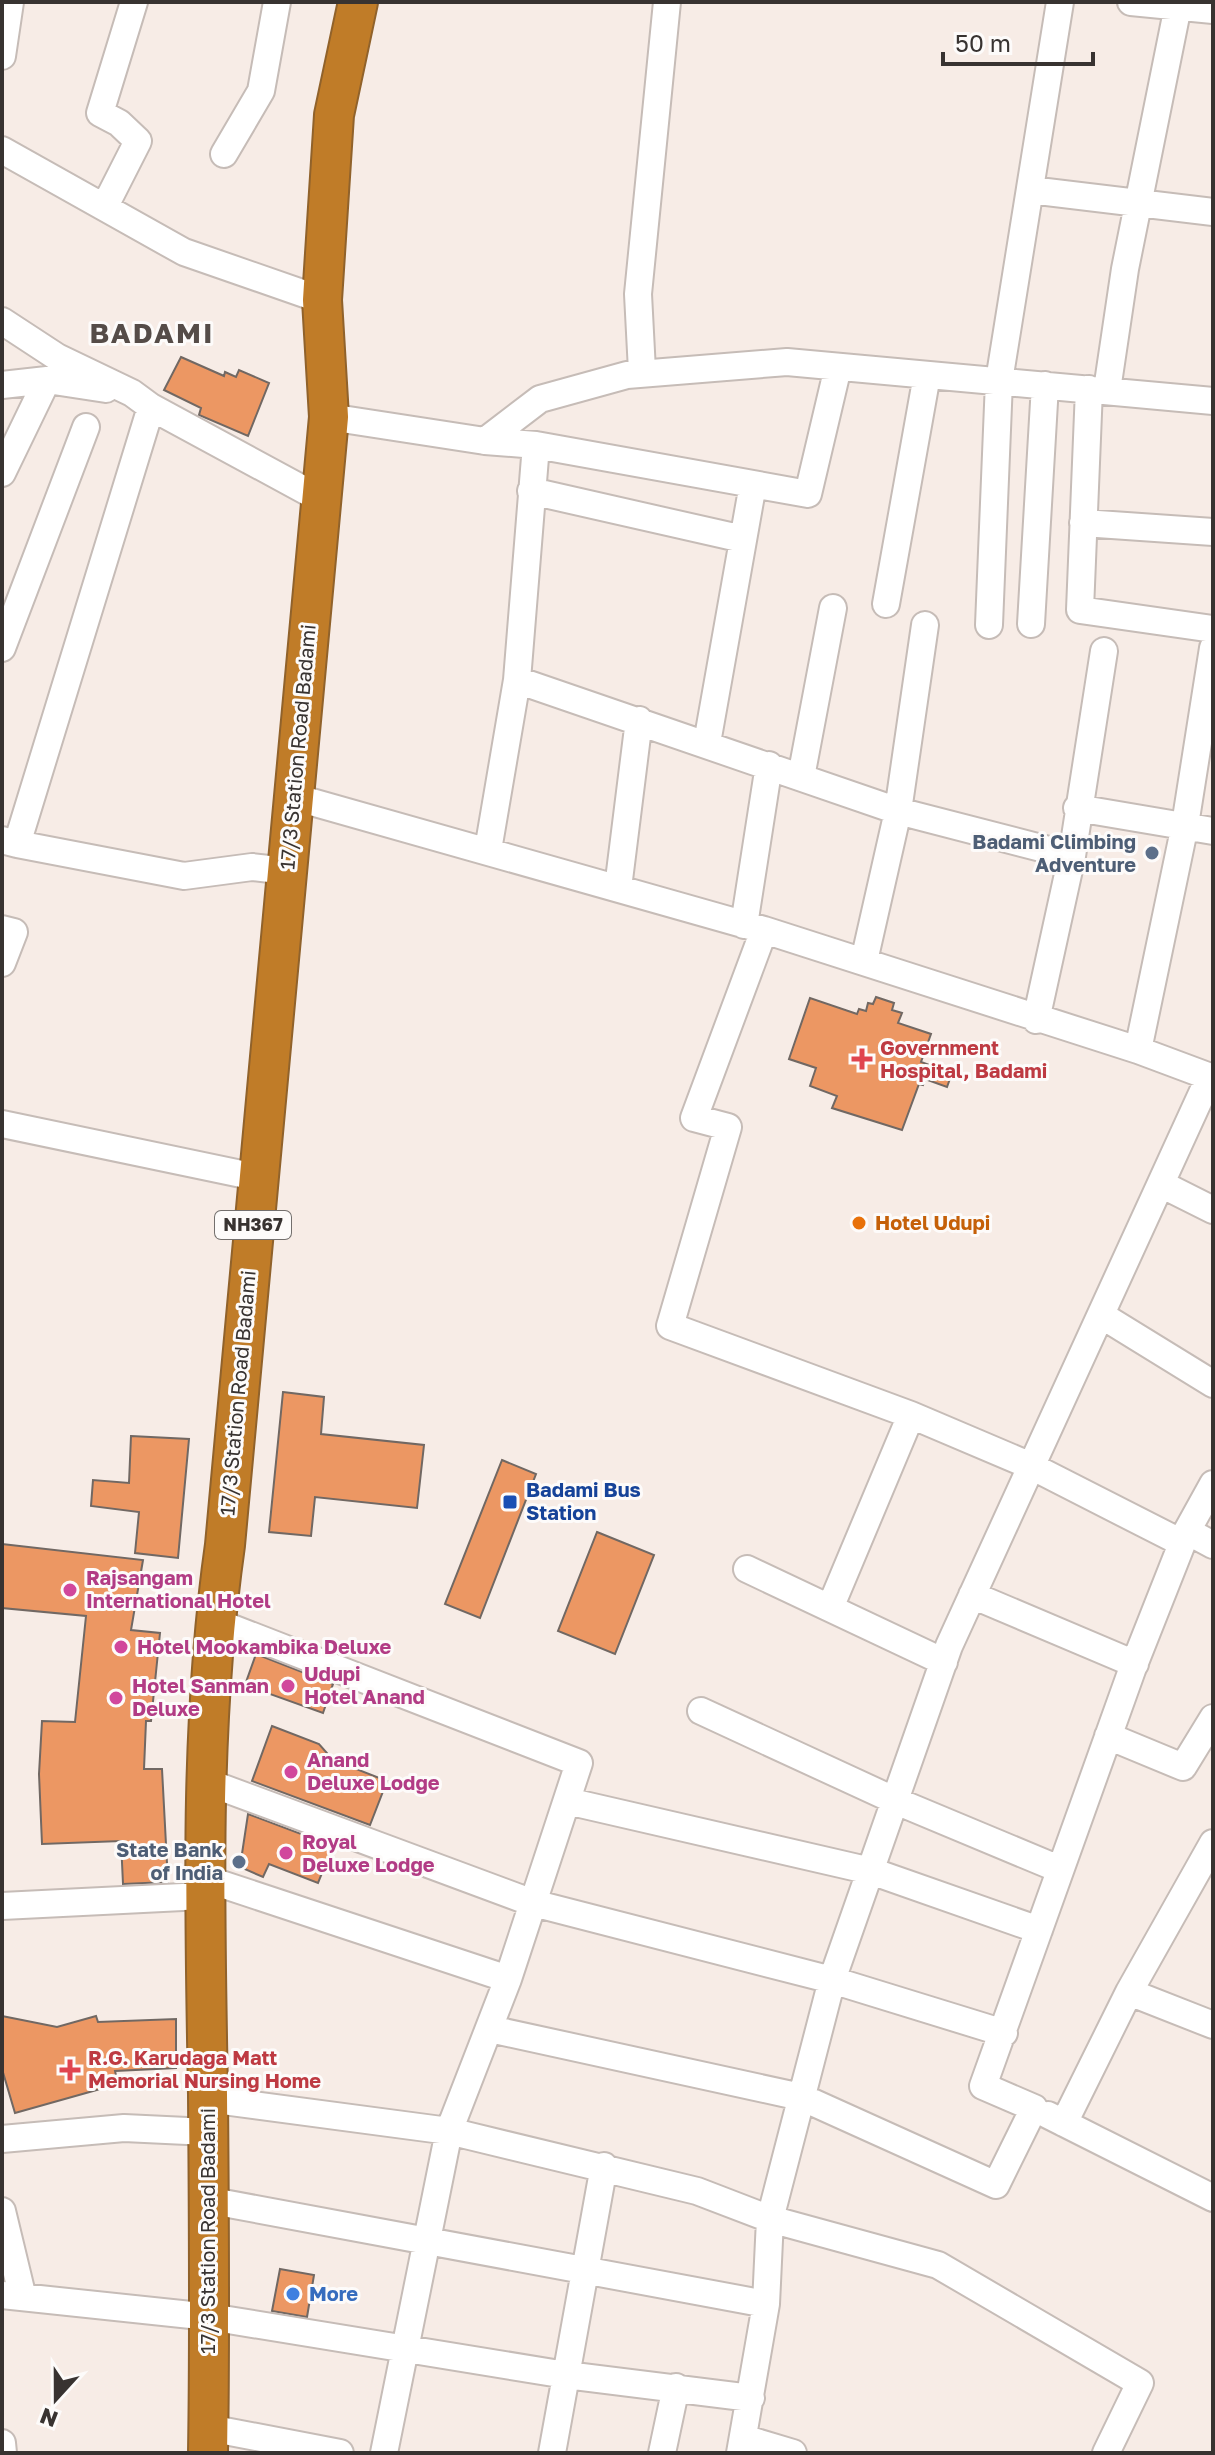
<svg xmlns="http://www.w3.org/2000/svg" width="1215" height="2455" viewBox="0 0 1215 2455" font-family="'Golos Text',sans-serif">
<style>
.building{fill:#ec9763;stroke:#716863;stroke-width:2}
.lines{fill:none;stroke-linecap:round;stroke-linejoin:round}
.minor-casing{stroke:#c6bcb7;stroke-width:30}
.highway-casing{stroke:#90622b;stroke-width:42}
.minor{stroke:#fff;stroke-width:26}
.highway{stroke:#c07c28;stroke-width:38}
.service-dot{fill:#5c6f8a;stroke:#fdfbfa;stroke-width:3}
.health-dot{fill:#e0444e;stroke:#fdfbfa;stroke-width:3}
.food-dot{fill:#e8710a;stroke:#fdfbfa;stroke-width:3}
.transit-dot{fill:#1a4fb4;stroke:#fdfbfa;stroke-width:3}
.hotel-dot{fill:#d1479c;stroke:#fdfbfa;stroke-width:3}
.shop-dot{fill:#3f7fe0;stroke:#fdfbfa;stroke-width:3}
.labels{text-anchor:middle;stroke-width:6;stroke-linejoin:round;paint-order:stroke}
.shield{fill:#fdfbfa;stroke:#736f6d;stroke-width:2}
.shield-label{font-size:18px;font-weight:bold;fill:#383331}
.street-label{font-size:20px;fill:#383331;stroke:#fdfbfa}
.service-label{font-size:20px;font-weight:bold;fill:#4e5e75;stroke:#fdfbfa;text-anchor:end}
.health-label{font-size:20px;font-weight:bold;fill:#be3a42;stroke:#fdfbfa;text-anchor:start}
.food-label{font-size:20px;font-weight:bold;fill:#c56008;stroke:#fdfbfa;text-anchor:start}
.transit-label{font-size:20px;font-weight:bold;fill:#164399;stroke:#fdfbfa;text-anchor:start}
.hotel-label{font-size:20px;font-weight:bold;fill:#b23c85;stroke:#fdfbfa;text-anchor:start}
.shop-label{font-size:20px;font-weight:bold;fill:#366cbe;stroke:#fdfbfa;text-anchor:start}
.district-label{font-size:28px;font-weight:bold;letter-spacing:2px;fill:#554c48;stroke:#fdfbfa}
</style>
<rect width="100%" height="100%" fill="#f7ece6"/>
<path class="building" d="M181 357 224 376 225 372 236 377 239 370 269 383 248 436 199 415 201 408 164 390Z
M876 997 894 1003 892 1010 902 1013 898 1023 931 1034 921 1062 952 1073 947 1087 925 1079 923 1085 919 1084 902 1130 832 1108 837 1096 810 1086 816 1068 789 1059 810 998 857 1014 859 1009 866 1011 868 1003 873 1004Z
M283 1392 324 1397 321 1434 424 1445 417 1508 315 1497 311 1536 269 1532Z
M131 1436 189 1439 178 1558 135 1553 139 1512 91 1506 93 1480 129 1483Z
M502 1460 536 1474 480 1618 445 1604Z
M597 1532 654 1555 615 1654 558 1631Z
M2 1544 143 1560 131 1630 160 1633 151 1721H146L144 1769H162L168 1882 123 1884 121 1841 42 1844 39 1774 42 1721 75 1722 86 1616 2 1608Z
M256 1654 333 1684 323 1713 245 1685Z
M272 1726 319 1744 333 1760 387 1781 370 1825 252 1781Z
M248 1814 333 1846 318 1883 269 1864 263 1877 240 1867Z
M2 2016 57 2027 96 2016 98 2022 176 2019V2068L115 2071 118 2084 15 2113 2 2069Z
M280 2269 314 2275 307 2317 272 2311Z"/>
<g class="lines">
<defs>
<path id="minor" d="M1131 2 1213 10
M2 56 10 2
M2 150 184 252 322 300
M224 154 261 91 277 2
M1030 190 1213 212
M105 206 138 141 119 123 100 113 134 2
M2 321 57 357 132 393 151 407 319 498
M642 371 638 294 667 2
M2 385 47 380 106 389
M1089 389 1080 610 1213 629
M1107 390 1125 269 1178 6
M329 417 485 441 536 445 517 680 488 850
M485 441 540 399 627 375 787 362 1213 401
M536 445 808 494 838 367
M2 473 47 380
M531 491 743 539
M1083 523 1213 532
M886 604 927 375
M1031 624 1045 385
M989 625 999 381 1060 2
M2 648 86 427
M517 680 898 811 1072 856
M707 743 753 484
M801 777 833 608
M294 797 764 930 1138 1050 1213 1078
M1077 808 1213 831
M2 840 17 844 151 407
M17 844 184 876 252 867 287 871
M618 888 639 720
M744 925 769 765
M2 929 14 932 2 963
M764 930 694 1118 728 1127 670 1326 911 1415
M864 961 898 811 925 625
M1036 1020 1072 856 1104 651
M1138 1050 1185 825 1213 648
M2 1124 256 1177
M1161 1184 1213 1210
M1101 1315 1213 1384
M1187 1531 1213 1545
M747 1569 944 1662
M972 1595 1135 1664
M830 1608 911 1415 1031 1466 1182 1543
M701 1711 896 1801 1059 1869
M1108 1736 1183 1767 1213 1718
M207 1782 533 1903 832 1980 1004 2033
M567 1801 871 1871 1039 1930
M203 1878 508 1979 579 1763 214 1621
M2 1906 203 1896
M1129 1992 1213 1843
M490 2029 801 2097 996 2185 1034 2108 983 2086 1132 1670 1187 1531 1213 1484
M208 2099 449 2131 697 2191 770 2219 938 2265 1140 2383 1106 2453
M1048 2115 1213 2198
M1064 2123 1129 1992 1213 2025
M2 2139 124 2128 208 2132
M207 2200 766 2304
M2 2211 22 2294
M2 2295 210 2317 566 2375 751 2398
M209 2428 340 2453
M743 2438 793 2453
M2 2443 3 2453
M384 2453 449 2131 508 1979
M552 2453 604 2166
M662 2453 676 2387
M740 2453 766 2304 770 2219 832 1980 949 1646 1210 1076"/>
<path id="highway" d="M208 2453C210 2334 209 2214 208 2095 205 1912 199 1728 225 1545L329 417 322 300 334 115 358 2"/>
</defs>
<use href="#minor" class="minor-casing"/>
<use href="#highway" class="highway-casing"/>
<use href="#minor" class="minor"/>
<use href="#highway" class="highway"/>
</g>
<g class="service-dot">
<circle cx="1152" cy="853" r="8"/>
<circle cx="239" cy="1862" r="8"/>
</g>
<g class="health-dot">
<path d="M858 1047h8v8h8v8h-8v8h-8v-8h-8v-8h8z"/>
<path d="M66 2058h8v8h8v8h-8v8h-8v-8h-8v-8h8z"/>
</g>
<circle class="food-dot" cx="859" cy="1223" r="8"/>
<rect class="transit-dot" x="502" y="1494" width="16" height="16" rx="4"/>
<g class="hotel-dot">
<circle cx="70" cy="1590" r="8"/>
<circle cx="121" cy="1647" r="8"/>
<circle cx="288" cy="1686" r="8"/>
<circle cx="116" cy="1698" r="8"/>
<circle cx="291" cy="1772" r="8"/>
<circle cx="286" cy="1853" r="8"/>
</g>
<circle class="shop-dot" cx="293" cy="2294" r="8"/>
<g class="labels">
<rect class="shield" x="215" y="1211" width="76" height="28" rx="6"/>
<g class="shield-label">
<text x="253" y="1231">NH367</text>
</g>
<g class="street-label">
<text transform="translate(298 747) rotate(-85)" y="7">17/3 Station Road Badami</text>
<text transform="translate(238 1393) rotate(-85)" y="7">17/3 Station Road Badami</text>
<text transform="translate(208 2231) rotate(-90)" y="7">17/3 Station Road Badami</text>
</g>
<g class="service-label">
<text x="1136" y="849">Badami Climbing<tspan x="1136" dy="23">Adventure</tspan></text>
<text x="223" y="1857">State Bank<tspan x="223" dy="23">of India</tspan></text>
</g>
<g class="health-label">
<text x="880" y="1055">Government<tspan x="880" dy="23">Hospital, Badami</tspan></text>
<text x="88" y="2065">R.G. Karudaga Matt<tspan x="88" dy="23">Memorial Nursing Home</tspan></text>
</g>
<g class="food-label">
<text x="875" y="1230">Hotel Udupi</text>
</g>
<g class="transit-label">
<text x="526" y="1497">Badami Bus<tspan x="526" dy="23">Station</tspan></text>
</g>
<g class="hotel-label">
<text x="86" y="1585">Rajsangam<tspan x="86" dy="23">International Hotel</tspan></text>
<text x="137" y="1654">Hotel Mookambika Deluxe</text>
<text x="304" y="1681">Udupi<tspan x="304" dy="23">Hotel Anand</tspan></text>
<text x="132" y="1693">Hotel Sanman<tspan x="132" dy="23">Deluxe</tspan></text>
<text x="307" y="1767">Anand<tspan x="307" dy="23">Deluxe Lodge</tspan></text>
<text x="302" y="1849">Royal<tspan x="302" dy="23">Deluxe Lodge</tspan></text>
</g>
<g class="shop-label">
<text x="309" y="2301">More</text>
</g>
<g class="district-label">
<text x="152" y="343">BADAMI</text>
</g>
</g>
<rect width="1215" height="2455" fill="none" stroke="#383331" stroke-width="8"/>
<g transform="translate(56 2399) rotate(201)" stroke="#fdfbfa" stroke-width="6" paint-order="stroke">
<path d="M0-6L14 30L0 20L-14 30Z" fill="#383331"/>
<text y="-12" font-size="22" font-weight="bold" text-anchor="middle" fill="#383331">N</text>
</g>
<path d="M943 52v12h150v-12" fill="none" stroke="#383331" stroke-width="4"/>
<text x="955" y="52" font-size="24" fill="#383331" stroke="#fdfbfa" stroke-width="6" paint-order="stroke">50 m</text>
</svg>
